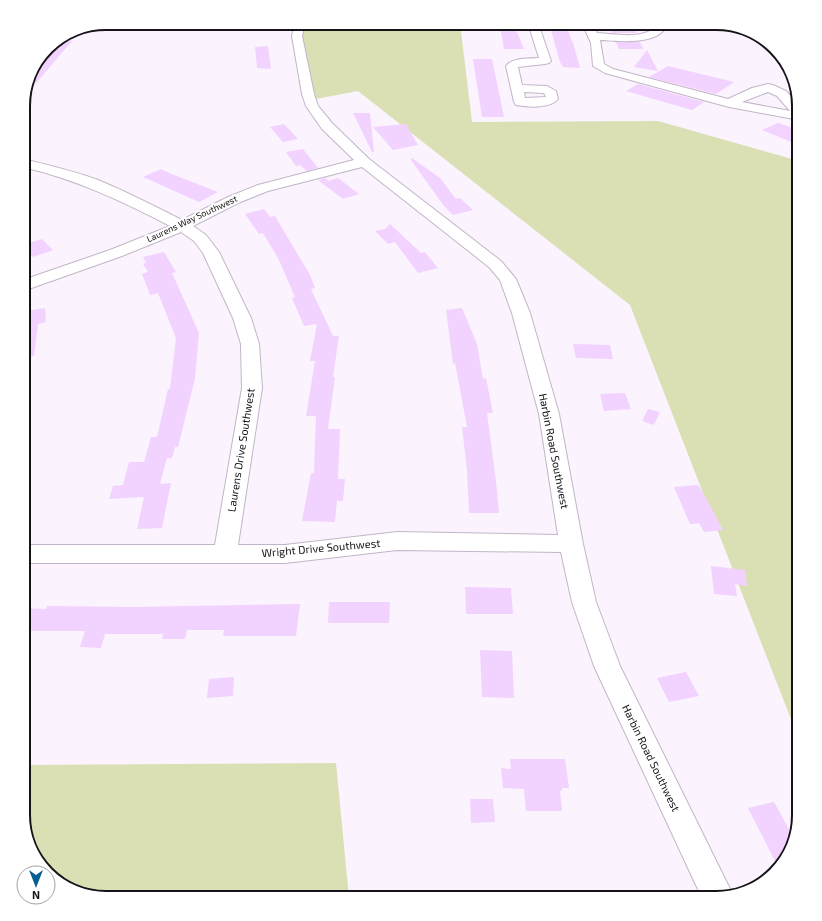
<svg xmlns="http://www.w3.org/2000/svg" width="822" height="921" viewBox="0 0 822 921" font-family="'Exo 2',sans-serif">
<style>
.green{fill:#dae0b3}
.building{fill:#f2d2fe}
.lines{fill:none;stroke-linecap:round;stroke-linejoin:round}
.minor-casing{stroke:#c2b5c7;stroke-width:2}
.minor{fill:#fff;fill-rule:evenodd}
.labels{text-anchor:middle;stroke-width:4;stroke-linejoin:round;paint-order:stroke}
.far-street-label{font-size:9px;fill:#161218;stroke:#fff}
.street-label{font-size:11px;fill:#161218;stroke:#fff}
.rim{fill:none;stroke:#161218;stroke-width:2}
</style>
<rect width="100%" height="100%" fill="#fbf3fe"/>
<path class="green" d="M301 23H460L472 122 658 121 799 161V740L630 305 358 91 310 100 294 30Z
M336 763 349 898H106L70 890 40 866 23 815V765Z"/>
<path class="building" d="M549 23H565L574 46 580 68 563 67 560 62Z
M607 23H631L636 33H612Z
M500 27H515L524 49H504Z
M65 35 72 41 25 96 32 69 56 41Z
M616 42H640L643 49H619Z
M268 46 271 69 257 68 255 47Z
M647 50 658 71 634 67Z
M473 59H492L504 117H482Z
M668 66 697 73 734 82 716 94 649 77Z
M638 84 704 102 692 110 626 91Z
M353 113H370L374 152H372Z
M778 123 799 130V145L762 130Z
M284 124 298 139 283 142 270 127Z
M406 124 418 145 393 150 373 127Z
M303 149 318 168 307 171 300 165 296 166 286 152Z
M412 158 440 178 456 199 460 198 473 210 453 215 444 206 411 160Z
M161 169 169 173 218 192 199 202 143 177Z
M326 178 328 181 338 178 359 194 343 199 318 180Z
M264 209 270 217 275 216 310 275 315 288 311 289 333 336H339L333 377H335L328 429H340L338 479H345L343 501H337L335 522 302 521 311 473H314L316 416H306L315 361H310L317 324 304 326 292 298 295 297 279 260 263 233 259 234 245 214Z
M390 224 421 253 425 252 438 268 418 273 395 242 388 244 375 231 385 229Z
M42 239 53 250 33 257 23 247V245Z
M164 252 176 272 172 273 199 333 195 378 178 447H175L172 458H167L160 484 171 483 162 528 137 529 144 497 109 499 113 486 123 485 129 462H144L151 437H157L168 389H170L176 338 158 293 150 295 142 274 148 272 143 264 146 263 143 257Z
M45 308 46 322 38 324 34 356H26L25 311Z
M462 308 477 344 483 379 486 378 493 413H487L496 481 499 513H469L467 470 462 427H467L455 363 453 364 446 310Z
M573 344 610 345 613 359 576 358Z
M625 393 631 409 604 411 600 394Z
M648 409 660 412 654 425 642 421Z
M698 485 705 496 723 530 704 532 699 523 690 524 674 487Z
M711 566 745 570 747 586 735 584 737 596 714 594Z
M465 587 511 588 513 614H466Z
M329 602H390L389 623H328Z
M300 604 296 636H223L224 630H187L185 639H162L163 634H105L101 648 80 647 85 631H23V608L46 609 47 606 133 607Z
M480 650 512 651 514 698 482 697Z
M686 672 699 696 669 702 657 678Z
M234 677 233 696 207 698 209 679Z
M510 759H565L569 788H562V791H560L562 811H526L524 789 503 788 501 768 511 769Z
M470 799H493L495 822 471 823Z
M774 802 790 831 796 829 790 852 778 867 748 808Z"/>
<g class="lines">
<defs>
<path id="minor" d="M295 23H305L302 36 314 94 318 106 332 123 369 159 501 261 516 279 530 313 559 414 583 544 596 602 620 666 732 893 716 898H702L594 666 572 602 561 552 397 550 285 563H23V545H215L242 388 241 344 233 318 203 253 194 241 181 232 122 256 23 291V280L110 250 170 226C122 201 75 179 23 167V159C48 165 74 171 98 180 127 192 154 206 182 220L228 197 258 185 354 160 322 129 306 106 302 94 292 36ZM362 167 489 267 500 280 512 313 539 414 558 535 397 532 285 545H238L262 388 259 344 251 318 219 252 206 235 193 226 238 203 268 191Z
M528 23H538L551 61 549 63 545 64 518 67 522 85 547 86 556 91 558 99C550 109 527 107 516 105L514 102 506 66C513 57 529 59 539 58ZM524 92 544 93 546 97 525 98Z
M582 23H592L597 33C614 34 639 39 653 29L651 23H661L664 30C652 45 617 41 600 40L604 64 613 69 728 99 752 88 768 84 773 85 786 91 798 104 799 117 794 119 729 107 605 73 593 66 591 43ZM768 92 777 96 790 111 742 102Z"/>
</defs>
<use href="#minor" class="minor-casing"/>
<use href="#minor" class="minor"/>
</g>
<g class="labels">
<g class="far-street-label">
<text transform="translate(192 219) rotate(-25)" y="3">Laurens Way Southwest</text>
</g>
<g class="street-label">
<text transform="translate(241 450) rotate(-81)" y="4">Laurens Drive Southwest</text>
<text transform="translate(554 451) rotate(79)" y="4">Harbin Road Southwest</text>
<text transform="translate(321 548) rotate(-5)" y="4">Wright Drive Southwest</text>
<text transform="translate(651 758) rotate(64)" y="4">Harbin Road Southwest</text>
</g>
</g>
<path d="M0 0H822V921H0ZM106 30H716A76 76 0 0 1 792 106V815A76 76 0 0 1 716 891H106A76 76 0 0 1 30 815V106A76 76 0 0 1 106 30Z" fill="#fff" fill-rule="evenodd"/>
<path class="rim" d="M106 30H716A76 76 0 0 1 792 106V815A76 76 0 0 1 716 891H106A76 76 0 0 1 30 815V106A76 76 0 0 1 106 30Z"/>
<g transform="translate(36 885) rotate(180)"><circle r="19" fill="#ffffff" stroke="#a2a0a3"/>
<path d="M0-3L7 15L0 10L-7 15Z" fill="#086091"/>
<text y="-6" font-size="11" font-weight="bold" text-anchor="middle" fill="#161218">N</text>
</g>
</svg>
